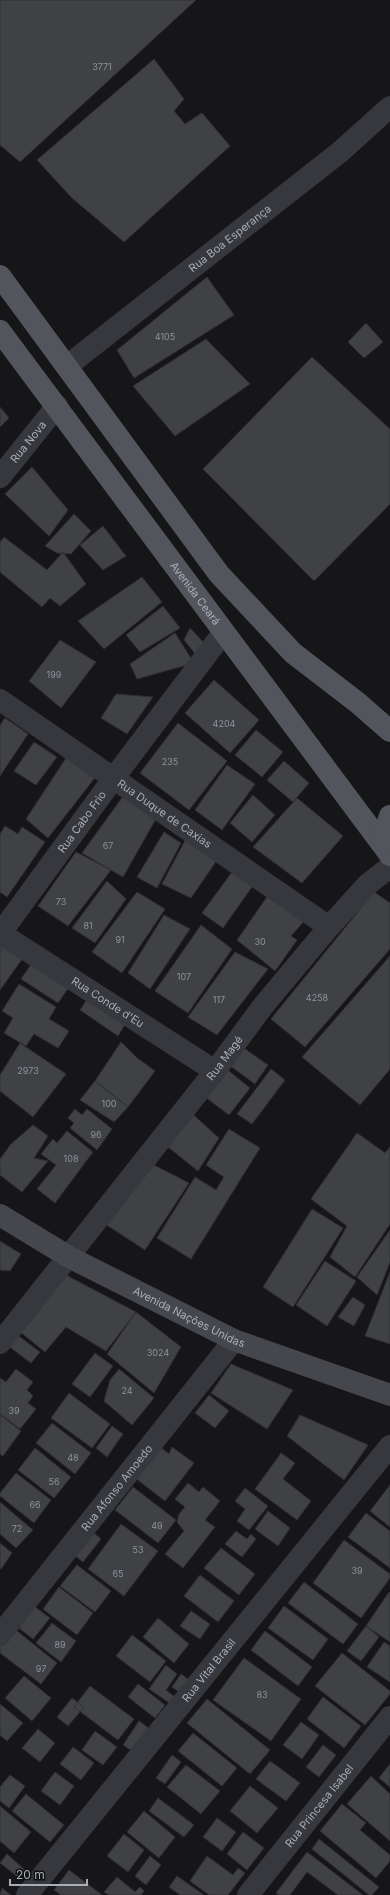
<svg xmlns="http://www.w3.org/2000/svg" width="390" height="1895" viewBox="0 0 390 1895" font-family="Inter,sans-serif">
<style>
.building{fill:#404145;stroke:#303034}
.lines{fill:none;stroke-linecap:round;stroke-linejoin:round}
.street{stroke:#37383d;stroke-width:22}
.secondary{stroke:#45474d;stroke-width:22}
.primary{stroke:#53555c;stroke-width:22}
.labels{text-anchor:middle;stroke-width:3;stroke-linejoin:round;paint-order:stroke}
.number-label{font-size:9px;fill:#8e929b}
.street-label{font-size:11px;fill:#a8adb8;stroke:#111113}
</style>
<rect width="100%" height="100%" fill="#161618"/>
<path class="building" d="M0 0H196L20 162 0 145Z
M154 59 184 99 174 111 185 124 202 113 230 146 124 242 72 198 37 160Z
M207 277 234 315 134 378 117 350Z
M366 323 383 342 364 358 348 342Z
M206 339 250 384 175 436 133 386Z
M312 357 390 429V504L314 581 203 469Z
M0 407 9 418 0 427Z
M32 467 68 510 49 536 5 494Z
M74 514 91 531 71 554 57 553 45 546Z
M103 526 126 556 103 570 80 545Z
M4 537 47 570 63 552 86 584 60 606 50 598 42 607 0 572V542Z
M142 577 162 602 104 649 78 621Z
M163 606 180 628 140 652 126 635Z
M190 628 205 644 198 657 184 640Z
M175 633 194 663 137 679 130 664Z
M60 640 96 662 61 708 29 681Z
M214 680 259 720 230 753 185 713Z
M116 694 153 697 127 734 101 718Z
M5 718 28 734 0 776V725Z
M178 723 227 761 189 810 140 773Z
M256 730 283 752 262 777 235 755Z
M34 742 57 757 36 785 14 771Z
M68 755 97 775 48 838 26 819Z
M284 761 309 783 293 802 267 780Z
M227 765 255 784 222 830 195 810Z
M124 795 157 817 123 877 82 853Z
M253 795 275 815 252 842 230 823Z
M297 798 343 836 302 883 253 847Z
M5 826 18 834 22 827 45 842 7 897 0 892V834Z
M164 832 181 843 157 888 137 877Z
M188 835 219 857 191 898 162 884Z
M76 852 111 870 68 926 38 906Z
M235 868 254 884 223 928 202 913Z
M107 881 126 899 95 943 72 928Z
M137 892 165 909 122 973 92 952Z
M374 892 390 903V949L305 1047 271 1019Z
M269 894 305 920 291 936 297 940 275 971 237 940Z
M164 915 190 929 150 989 128 973Z
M201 925 232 949 188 1013 155 991Z
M0 943 25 955 0 990Z
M235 952 268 969 217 1035 188 1017Z
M390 956V1069L360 1105 302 1057Z
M34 960 71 984 58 1003 21 979Z
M19 984 56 1007 49 1019 69 1031 58 1048 34 1034 26 1046 4 1033 13 1018 2 1011Z
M90 995 127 1021 118 1036 80 1010Z
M121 1042 136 1057 155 1071 128 1107 95 1081Z
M20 1043 66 1074 33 1117 0 1091V1075Z
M238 1044 268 1065 255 1084 225 1062Z
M225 1068 250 1088 229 1115 204 1096Z
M271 1069 285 1080 252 1124 237 1114Z
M95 1081 128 1107 114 1122 80 1100Z
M75 1109 82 1115 87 1109 112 1129 97 1150 70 1128 74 1123 68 1118Z
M189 1111 219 1138 198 1171 163 1143Z
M33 1125 48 1136 34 1158 48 1161 22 1192 0 1175V1159L11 1144Z
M229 1129 260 1148 191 1259 157 1238 195 1177 216 1190 224 1177 206 1165Z
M67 1131 93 1152 55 1203 37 1189 56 1165 41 1154 53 1139 57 1143Z
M357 1133 385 1153 390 1147V1224L355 1277 330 1257 347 1226 311 1199Z
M148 1162 189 1183 145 1250 102 1222Z
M312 1209 343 1228 293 1307 263 1287Z
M390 1230V1262L377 1295 357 1277Z
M0 1241 21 1254 10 1271 0 1270Z
M325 1261 356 1281 327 1326 296 1305Z
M390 1272V1344L365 1336Z
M64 1274 136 1312 106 1351 66 1327 45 1352 19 1331Z
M353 1297 365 1305 354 1326 338 1317Z
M136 1312 181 1347 154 1393 107 1354Z
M16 1334 40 1352 31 1363 7 1345Z
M95 1353 113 1366 90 1397 72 1384Z
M231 1364 293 1390 267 1429 211 1393Z
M16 1369 33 1382 27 1390 33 1396 28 1403 36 1409 20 1429 0 1414V1378L6 1382Z
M119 1369 154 1398 132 1425 104 1401 110 1380Z
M69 1393 110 1424 92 1448 51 1418Z
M209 1395 229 1411 215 1428 195 1413Z
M0 1415 21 1431 3 1456 0 1454Z
M300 1415 368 1445 344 1480 287 1436Z
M52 1423 91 1453 75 1474 36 1443Z
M112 1426 123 1434 107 1457 96 1448Z
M158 1445 169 1454 172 1447 194 1463 165 1501 134 1477Z
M35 1448 71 1477 54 1498 18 1470Z
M281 1453 295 1463 283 1479 311 1501 297 1520 255 1489Z
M16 1473 51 1500 34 1523 0 1496V1493Z
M188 1483 199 1492 203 1487 220 1501 205 1520 215 1527 183 1568 165 1554 184 1531 177 1522 179 1514 185 1507 175 1499Z
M390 1485V1527L370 1511Z
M133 1487 176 1520 158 1543 115 1510Z
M245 1488 268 1506 249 1530 237 1521 245 1509 235 1501Z
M0 1502 33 1530 16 1548 0 1534Z
M268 1511 290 1528 278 1546 255 1529Z
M366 1513 390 1531V1568L348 1537Z
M121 1524 158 1551 124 1596 88 1569Z
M87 1527 101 1539 83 1562 68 1550Z
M236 1531 247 1539 251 1534 256 1539 242 1557 225 1544Z
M344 1540 390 1574V1578L361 1618 313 1583Z
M0 1543 12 1553 1 1569H0Z
M221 1548 255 1574 239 1595 204 1568Z
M77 1565 111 1591 95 1612 60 1586Z
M200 1575 234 1601 218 1622 184 1596Z
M304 1582 358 1624 343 1644 288 1603Z
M59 1587 93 1613 77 1635 43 1609Z
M389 1592 390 1593V1642L366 1626Z
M31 1604 50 1618 33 1639 15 1625Z
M284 1606 328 1639 313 1660 268 1628Z
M191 1611 210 1624 200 1639 180 1626Z
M158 1618 189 1644 174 1663 143 1637Z
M52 1623 76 1641 61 1662 36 1643Z
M366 1626 379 1637 361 1661 347 1651Z
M12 1627 57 1663 41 1684 0 1653V1643Z
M265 1631 312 1667 298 1686 251 1650Z
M132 1635 166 1661 150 1682 116 1656Z
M384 1642 390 1646V1682L367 1667Z
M342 1653 390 1691V1694L365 1725 315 1686Z
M244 1658 301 1699 271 1741 213 1700Z
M166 1665 177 1674 166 1690 176 1698 171 1704 149 1689Z
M181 1674 191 1681 182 1694 172 1687Z
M24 1676 51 1698 32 1721 5 1698Z
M138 1684 165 1705 155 1718 128 1697Z
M90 1686 134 1719 118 1740 74 1707Z
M323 1697 361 1726 344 1748 307 1719Z
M72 1698 84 1707 68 1726 57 1717Z
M207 1699 270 1750 250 1774 187 1723Z
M0 1704 23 1723 7 1741 0 1735Z
M139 1721 150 1729 134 1752 123 1745Z
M301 1722 319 1735 302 1759 283 1745Z
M38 1729 55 1743 40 1762 22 1748Z
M95 1731 117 1747 103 1765 82 1750Z
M193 1733 237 1768 222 1786 178 1751Z
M323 1745 336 1755 319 1777 306 1767Z
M73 1747 94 1763 81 1780 60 1764Z
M172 1755 181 1762 165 1784 156 1778Z
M270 1761 300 1783 286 1801 256 1779Z
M390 1764V1787L379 1778Z
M186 1765 220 1791 201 1814 167 1787Z
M55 1772 74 1786 60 1805 41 1791Z
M10 1775 25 1786 9 1808 0 1801V1787Z
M371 1776 390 1794V1841L347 1804Z
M250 1786 278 1808 257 1833 230 1811Z
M26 1794 64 1825 50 1842 12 1811Z
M158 1798 194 1825 184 1837 149 1811Z
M342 1804 366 1823 360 1830 390 1855V1861L376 1878 320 1831Z
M0 1806 31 1832 14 1853 0 1841Z
M144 1811 175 1837 159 1858 127 1832Z
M217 1818 236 1832 222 1851 203 1837Z
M243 1832 264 1848 247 1870 227 1854Z
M124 1834 144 1850 128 1872 107 1856Z
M319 1839 379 1887 372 1895H369L312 1849Z
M307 1852 363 1895H338L307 1872 290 1895H279L276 1893Z
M7 1854 25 1870 19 1878 0 1863Z
M150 1856 161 1865 146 1885 135 1876Z
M207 1856 233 1875 238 1868 245 1873 228 1895H209L190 1881Z
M69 1870 102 1895H61L54 1890Z
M177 1876 204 1895H180L169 1887Z
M117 1877 135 1892 140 1887 144 1891 141 1895H109L104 1892Z
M2 1888 11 1895H0Z"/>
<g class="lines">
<g class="street">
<path id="s1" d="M67 366 340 152 390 107"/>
<path id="s2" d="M0 477 57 406"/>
<path id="s3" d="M0 700 329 927"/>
<path id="s4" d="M0 933 215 1071"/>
<path id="s5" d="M0 934 113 779 223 633"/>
<path id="s6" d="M0 1343 215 1071 263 1006 329 927 368 884 390 867"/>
<path id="s7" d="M0 1635 234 1340"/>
<path id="s8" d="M27 1895 390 1446"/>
<path id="s9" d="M248 1895 390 1717"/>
</g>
<path class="secondary" id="s10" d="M0 1215 69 1257 234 1340 390 1395"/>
<g class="primary">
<path d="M0 276 219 574 293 653 358 703 390 731"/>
<path id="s11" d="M0 331 390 855"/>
<path d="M381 842 390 816"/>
</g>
</g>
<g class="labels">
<g class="number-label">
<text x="102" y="70">3771</text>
<text x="165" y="340">4105</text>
<text x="54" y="678">199</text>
<text x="224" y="727">4204</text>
<text x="170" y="765">235</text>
<text x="108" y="849">67</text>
<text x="61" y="905">73</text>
<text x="88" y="929">81</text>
<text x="120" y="943">91</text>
<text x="260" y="945">30</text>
<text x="184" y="980">107</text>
<text x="317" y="1001">4258</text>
<text x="219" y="1003">117</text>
<text x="28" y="1074">2973</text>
<text x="109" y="1107">100</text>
<text x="96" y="1138">96</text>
<text x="71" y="1162">108</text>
<text x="158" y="1356">3024</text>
<text x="127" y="1394">24</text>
<text x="14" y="1414">39</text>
<text x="73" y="1461">48</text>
<text x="54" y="1485">56</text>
<text x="35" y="1508">66</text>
<text x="157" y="1529">49</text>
<text x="17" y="1532">72</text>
<text x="138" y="1553">53</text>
<text x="357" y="1574">39</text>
<text x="118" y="1577">65</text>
<text x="60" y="1648">89</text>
<text x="41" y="1672">97</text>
<text x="262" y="1698">83</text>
</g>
<g class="street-label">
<text dy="4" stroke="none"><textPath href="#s1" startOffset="207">Rua Boa Esperança</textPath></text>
<text dy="4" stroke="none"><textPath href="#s2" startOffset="45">Rua Nova</textPath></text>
<text dy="4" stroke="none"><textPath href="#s11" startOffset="327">Avenida Ceará</textPath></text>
<text dy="4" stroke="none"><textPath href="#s3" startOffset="200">Rua Duque de Caxias</textPath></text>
<text dy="4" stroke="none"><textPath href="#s5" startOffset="139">Rua Cabo Frio</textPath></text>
<text dy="4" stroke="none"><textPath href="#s4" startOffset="128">Rua Conde d'Eu</textPath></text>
<text dy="4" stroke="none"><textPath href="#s6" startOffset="363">Rua Magé</textPath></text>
<text dy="4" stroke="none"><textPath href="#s10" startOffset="215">Avenida Nações Unidas</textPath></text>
<text dy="4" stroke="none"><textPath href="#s7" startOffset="188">Rua Afonso Amoedo</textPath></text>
<text dy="4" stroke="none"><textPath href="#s8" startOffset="289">Rua Vital Brasil</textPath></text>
<text dy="4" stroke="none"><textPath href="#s9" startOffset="114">Rua Princesa Isabel</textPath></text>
</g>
</g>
<path d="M10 1879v6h77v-6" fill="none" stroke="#a8adb8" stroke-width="2"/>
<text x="16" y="1879" font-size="12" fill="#a8adb8" stroke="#111113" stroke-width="3" paint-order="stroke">20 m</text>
</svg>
